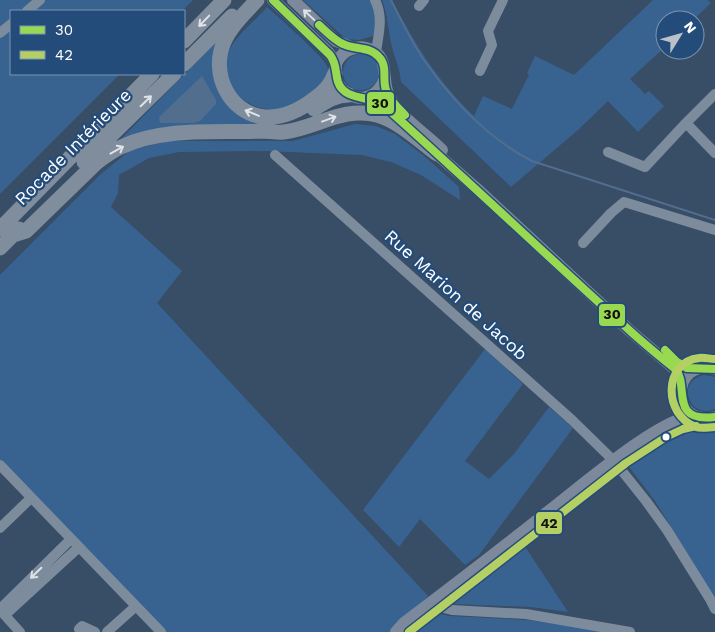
<svg xmlns="http://www.w3.org/2000/svg" width="715" height="632" viewBox="0 0 715 632" font-family="'Work Sans',sans-serif">
<style>
.green{fill:#386391}
.water{fill:#516e8f}
.lines{fill:none;stroke-linecap:round;stroke-linejoin:round}
.stream{stroke:#516e8f;stroke-width:2}
.minor{stroke:#7d8c9d;stroke-width:10}
.major{stroke:#7c899c;stroke-width:12}
.highway{stroke:#7f8d9d;stroke-width:15}
.bus-1-casing{stroke:#244c7a;stroke-width:11}
.bus-2-casing{stroke:#244c7a;stroke-width:11}
.bus-1{stroke:#99d851;stroke-width:8}
.bus-2{stroke:#b4d065;stroke-width:8}
.oneway{stroke:#dee2e6}
.oneway2{stroke:#dfe2e6}
.bus-dot{fill:#fff;stroke:#244c7a;stroke-width:2}
.labels{text-anchor:middle;stroke-width:4.5;stroke-linejoin:round;paint-order:stroke}
.street-label{font-size:18px;fill:#fff;stroke:#244c7a}
.line-badge{stroke:#244c7a;stroke-width:2}
.pale-badge-label{font-size:14px;text-anchor:middle;font-weight:bold;fill:#111}
</style>
<rect width="100%" height="100%" fill="#384d66"/>
<path class="green" d="M0 0H193L182 11H11V74H120L0 194Z
M303 0H370C375 13 377 22 373 36L359 40 346 39Z
M382 0H392C414 43 439 83 474 116L483 96 512 109 529 75 527 73 535 56 574 75 653 0H707L711 3 693 20H665V47L630 79 645 94 649 91 664 106 638 132 608 101 578 130 511 187 401 82C400 69 395 59 392 47 388 31 388 15 382 0Z
M267 7C278 17 323 56 327 66 328 69 329 74 327 77 322 88 299 102 288 107 263 116 234 101 227 76 225 66 225 56 231 47 240 32 256 20 267 7Z
M221 37 224 97 291 119 117 143Z
M343 72a18 18 0 1 1 36 0a18 18 0 1 1-36 0Z
M355 124 376 126 395 134 423 155 459 187 460 200 421 175 391 162 362 155 265 151 179 152 149 158 119 175 118 193 111 207 182 271 157 303 428 596 396 632H161L0 465V275L101 174 129 151 167 141H293Z
M485 349 523 384 465 461 489 479 514 454 549 407 573 428 479 555 465 565 420 519 399 547 363 510Z
M704 375 715 377V409C689 420 675 381 704 375Z
M685 428 696 433 715 432V598L655 501 626 463 651 446Z
M522 542 568 612 531 607 453 604 448 599Z
M434 613 450 616 527 620 613 632H409Z"/>
<path class="water" d="M202 76 216 100V104L200 121 194 123H160L159 117Z"/>
<g class="lines">
<path class="stream" d="M391 0C401 20 411 41 424 60 452 100 489 139 532 161L715 220"/>
<path class="minor" d="M375 0C384 19 378 34 376 53
M419 6 424 0
M27 11 40 0
M0 33 11 24
M480 71 492 45 488 31 503 0
M715 94 686 123 715 153
M608 152 645 167 686 123
M275 155 572 420 614 461 646 501 667 530 710 599 715 609
M583 243 611 213 624 202 715 230
M0 465 161 632
M0 528 31 498
M435 600 444 608 452 610 526 614 630 632
M0 609 71 539
M1 611 20 632
M6 614 79 547
M81 632 79 629 82 626 95 632
M107 632 136 606"/>
<path class="major" d="M273 0 328 52 334 60 336 67
M293 0 336 41 354 48
M385 78C368 123 313 80 344 53 350 49 358 46 366 48 392 54 380 79 389 96 400 118 424 132 442 150
M366 97 382 104 404 124
M430 148 477 189 629 330 676 370 679 374 682 383
M715 369C671 356 668 428 715 417
M396 632 404 623C453 586 501 549 549 511 579 488 661 417 694 416"/>
<path class="highway" d="M257 0C245 13 231 26 224 42 210 73 229 114 265 117 283 118 300 110 314 99 324 92 331 85 335 73
M184 41 224 0
M184 64 232 16
M314 109C325 102 335 95 349 95
M84 162 174 74
M0 229 152 74
M13 235 26 231 96 163C104 157 112 151 121 147 164 127 215 133 261 131 269 131 277 133 284 132 316 128 344 106 377 115 399 121 419 141 437 154
M0 248 19 229"/>
<defs>
<path id="bus-1" d="M273 0 330 55C337 64 335 72 338 82 344 100 368 96 382 104 465 178 545 254 628 329 642 342 658 355 674 368 691 383 667 423 715 417
M319 25C327 32 334 40 343 44 355 50 370 46 379 57 388 66 382 79 386 90 389 100 398 108 405 115
M665 350 677 362 687 368 715 369"/>
<path id="bus-2" d="M715 359C710 359 704 357 699 358 663 362 663 415 696 427 701 429 709 427 715 427
M409 632 626 463 666 437 683 429 696 426"/>
</defs>
<use href="#bus-1" class="bus-1-casing"/>
<use href="#bus-2" class="bus-2-casing"/>
<use href="#bus-1" class="bus-1"/>
<use href="#bus-2" class="bus-2"/>
</g>
<defs><path id="oneway-shaft" d="M-6 0H5M1.5-3L5.5 0L1.5 3" fill="none" stroke-width="1.6" stroke-linecap="round" stroke-linejoin="round" transform="scale(1.25)"/></defs>
<g class="oneway">
<use href="#oneway-shaft" transform="translate(309 15) rotate(-137)"/>
<use href="#oneway-shaft" transform="translate(36 573) rotate(136)"/>
</g>
<g class="oneway2">
<use href="#oneway-shaft" transform="translate(204 21) rotate(134)"/>
<use href="#oneway-shaft" transform="translate(146 101) rotate(-44)"/>
<use href="#oneway-shaft" transform="translate(252 113) rotate(-158)"/>
<use href="#oneway-shaft" transform="translate(329 119) rotate(-20)"/>
<use href="#oneway-shaft" transform="translate(117 150) rotate(-29)"/>
</g>
<circle class="bus-dot" cx="666" cy="437" r="4.5"/>
<g class="labels">
<g class="street-label">
<text transform="translate(73 147) rotate(-45)" y="6">Rocade Intérieure</text>
<text transform="translate(456 295) rotate(42)" y="6">Rue Marion de Jacob</text>
</g>
</g>
<g class="line-badge">
<rect x="366" y="91" width="29" height="24" rx="5" fill="#99d851"/>
<rect x="598" y="303" width="28" height="24" rx="5" fill="#99d851"/>
<rect x="535" y="511" width="28" height="24" rx="5" fill="#b4d065"/>
</g>
<g class="pale-badge-label">
<text x="380" y="108">30</text>
<text x="612" y="319">30</text>
<text x="549" y="528">42</text>
</g>
<rect x="10" y="10" width="175" height="65" fill="#244c7a" stroke="#7c94af"/>
<rect x="20" y="26" width="25" height="8" fill="#99d851" stroke="#7c94af"/>
<text x="55" y="35" font-size="15" fill="#ffffff">30</text>
<rect x="20" y="51" width="25" height="8" fill="#b4d065" stroke="#7c94af"/>
<text x="55" y="60" font-size="15" fill="#ffffff">42</text>
<g transform="translate(680 35) rotate(53)"><circle r="24" fill="#244c7a" stroke="#7c94af"/>
<path d="M0-4L9 19L0 12L-9 19Z" fill="#b9c1c9"/>
<text y="-8" font-size="14" font-weight="bold" text-anchor="middle" fill="#ffffff">N</text>
</g>
</svg>
